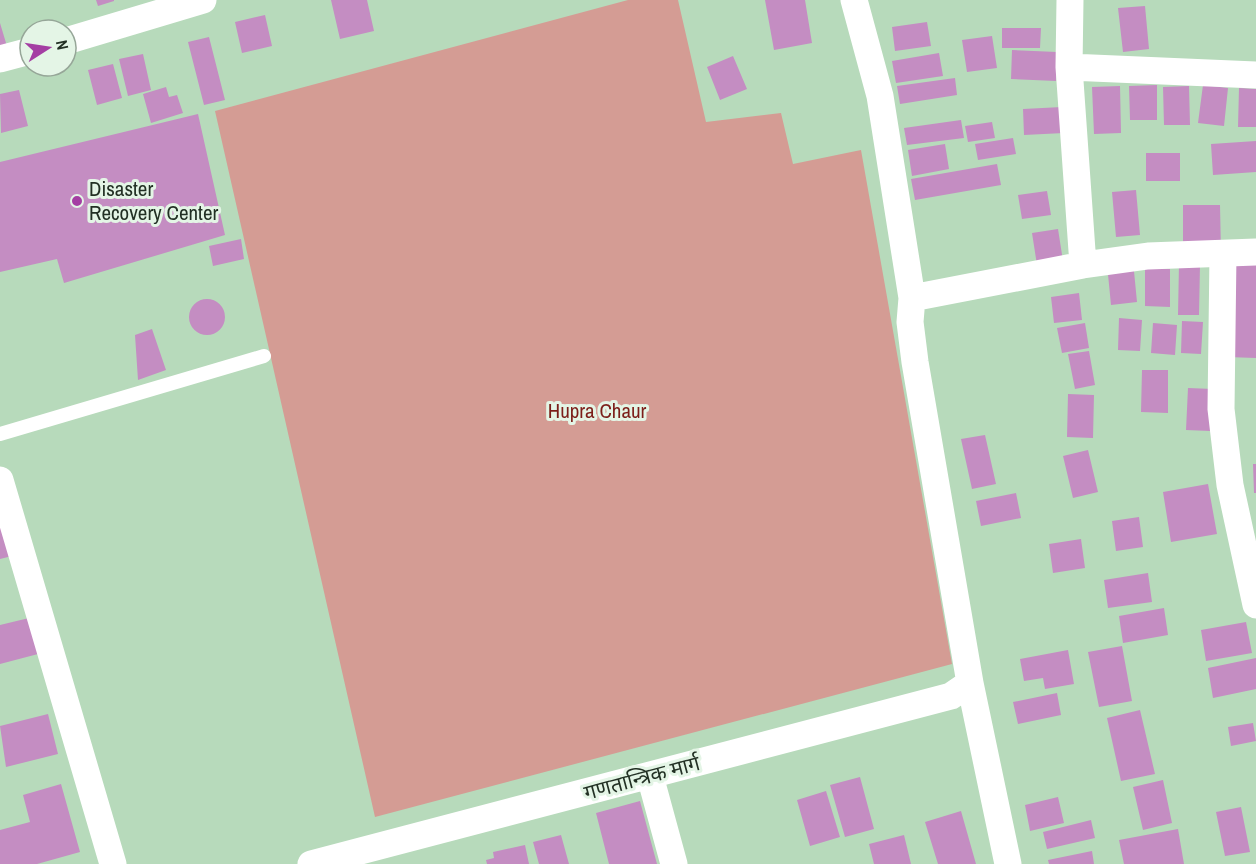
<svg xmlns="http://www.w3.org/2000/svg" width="1256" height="864" viewBox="0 0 1256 864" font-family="'Archivo Narrow','Noto Sans Devanagari',sans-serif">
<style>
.green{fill:#d49c94}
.building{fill:#c48dc2}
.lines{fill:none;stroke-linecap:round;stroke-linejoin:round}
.service{stroke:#fff;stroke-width:14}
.minor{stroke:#fff;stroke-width:27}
.poi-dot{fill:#a43ea3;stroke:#e4f5e6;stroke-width:2}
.labels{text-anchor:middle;stroke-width:6;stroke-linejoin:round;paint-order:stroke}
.poi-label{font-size:21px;fill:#223024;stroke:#e4f5e6;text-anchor:start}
.park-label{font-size:21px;fill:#7c1f1a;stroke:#e4f5e6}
.street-label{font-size:21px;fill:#223024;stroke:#e4f5e6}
</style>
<rect width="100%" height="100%" fill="#b7dabb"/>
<path class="green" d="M628 0H678L706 122 781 113 793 164 861 150 952 664 375 817 215 111Z"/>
<path class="building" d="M96 0H114V1L98 6Z
M331 0H367L374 31 340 39Z
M765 0H805L812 43 774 50Z
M1145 6 1149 49 1123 52 1118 8Z
M265 15 272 46 242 53 235 22Z
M927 22 931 46 895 51 892 27Z
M0 23 9 53 0 56Z
M1002 28H1041L1040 48H1002Z
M992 36 997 68 967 72 962 40Z
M209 37 225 100 204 105 188 42Z
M1012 50 1057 52 1056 81 1011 79Z
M939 53 943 76 896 83 892 61Z
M143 54 151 90 128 96 119 59Z
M733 56 747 89 720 100 707 67Z
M113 64 122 98 97 105 88 70Z
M955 78 957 95 900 104 897 86Z
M1157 85V120H1130L1129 86Z
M1203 85 1228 88 1224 126 1198 123Z
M1120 86 1121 133 1094 134 1092 87Z
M1189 86 1190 125H1164L1163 87Z
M166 87 169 97 177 95 183 113 151 123 143 94Z
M1239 88 1256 89V127H1238Z
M19 90 28 126 1 133 0 94Z
M1062 107 1064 133 1024 135 1023 109Z
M198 114 225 235 64 283 57 259 0 272V162Z
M961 120 964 138 907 145 904 128Z
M992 122 995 138 968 142 965 126Z
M1013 138 1016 154 978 160 975 144Z
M1256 141V172L1213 175 1211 144Z
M945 144 949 169 912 176 908 150Z
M1146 153H1180V181H1146Z
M997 164 1001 185 915 200 911 179Z
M1136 190 1140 235 1116 237 1112 192Z
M1047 191 1051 215 1022 219 1018 195Z
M1183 205H1220L1221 253 1183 254Z
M1058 229 1063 261 1037 265 1032 233Z
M241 239 244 259 213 266 209 246Z
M1133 261 1137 302 1111 305 1107 264Z
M1230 261H1256V358L1227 357Z
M1179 264 1200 265 1199 315H1178Z
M1145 269H1170V307L1145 306Z
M1079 293 1082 320 1054 323 1051 297Z
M189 317a18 18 0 1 1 36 0a18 18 0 1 1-36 0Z
M1119 318 1142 320 1140 351 1118 350Z
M1182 321 1203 322 1201 354 1181 353Z
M1085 323 1089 348 1062 353 1057 328Z
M1153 323 1177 325 1175 355 1151 353Z
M152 329 166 370 138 380 135 335Z
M1089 351 1095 385 1075 389 1068 354Z
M1142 370H1168V413L1141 412Z
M1188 388 1213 389 1210 431 1186 430Z
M1068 394 1094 395 1093 438 1067 437Z
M985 435 996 484 972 489 961 439Z
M1088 450 1098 492 1073 498 1063 456Z
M1253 464H1256V493H1254Z
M1208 484 1217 534 1171 542 1163 492Z
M1016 493 1021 518 981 526 976 501Z
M0 514 12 556 0 559Z
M1139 517 1143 547 1116 551 1112 521Z
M1081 539 1085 568 1053 573 1049 544Z
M1148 573 1152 602 1108 608 1104 580Z
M1164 608 1168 635 1123 643 1119 616Z
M29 618 38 654 0 664V625Z
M1246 622 1252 653 1206 661 1201 630Z
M1122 646 1132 701 1099 707 1088 652Z
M1068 650 1074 684 1045 689 1043 678 1024 681 1020 659Z
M1256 658V689L1213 698 1208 668Z
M1057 693 1061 715 1018 724 1013 702Z
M1140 710 1155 774 1121 781 1107 718Z
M48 714 58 754 6 767 0 726Z
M1253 723 1256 741 1231 746 1228 727Z
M860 777 874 829 845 837 830 785Z
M1163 780 1172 823 1143 830 1133 787Z
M61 784 80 852 37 864H0V830L30 822 23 795Z
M826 791 840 837 810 846 797 800Z
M1058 797 1064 823 1030 831 1025 805Z
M640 801 657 864H609L596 813Z
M1241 807 1250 852 1225 856 1216 812Z
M961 811 976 864H938L925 822Z
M1091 820 1095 838 1047 849 1043 832Z
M1178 829 1184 864H1124L1119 840Z
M561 835 569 864H539L533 842Z
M904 835 911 864H874L869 844Z
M525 845 529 864H487L486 860 494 858 493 852Z
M1092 851 1094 864H1049L1048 860Z"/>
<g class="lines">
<path class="service" d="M0 434 264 356"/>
<path class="minor" d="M854 0 880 96 912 298 910 322 915 362 970 683 1008 864
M1070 0 1069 67 1083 265
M66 41 203 0
M0 59 30 51
M1069 67 1256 75
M1223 254 1221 409 1230 485 1256 605
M912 298 1083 265 1148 256 1256 252
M0 480 113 864
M650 776 674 864
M311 864 951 696 970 683"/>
</g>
<circle class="poi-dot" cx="77" cy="201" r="6"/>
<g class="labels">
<g class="poi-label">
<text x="89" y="196">Disaster<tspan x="89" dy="24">Recovery Center</tspan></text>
</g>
<g class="park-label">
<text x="597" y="418">Hupra Chaur</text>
</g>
<g class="street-label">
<text transform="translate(642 778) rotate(-15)" y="7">गणतान्त्रिक मार्ग</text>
</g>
</g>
<g transform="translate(48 48) rotate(78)"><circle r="28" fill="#e4f5e6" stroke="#96a698" stroke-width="1.5"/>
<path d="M0-4.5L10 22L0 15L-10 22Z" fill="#a43ea3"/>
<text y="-9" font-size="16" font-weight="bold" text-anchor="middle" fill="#223024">N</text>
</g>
</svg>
